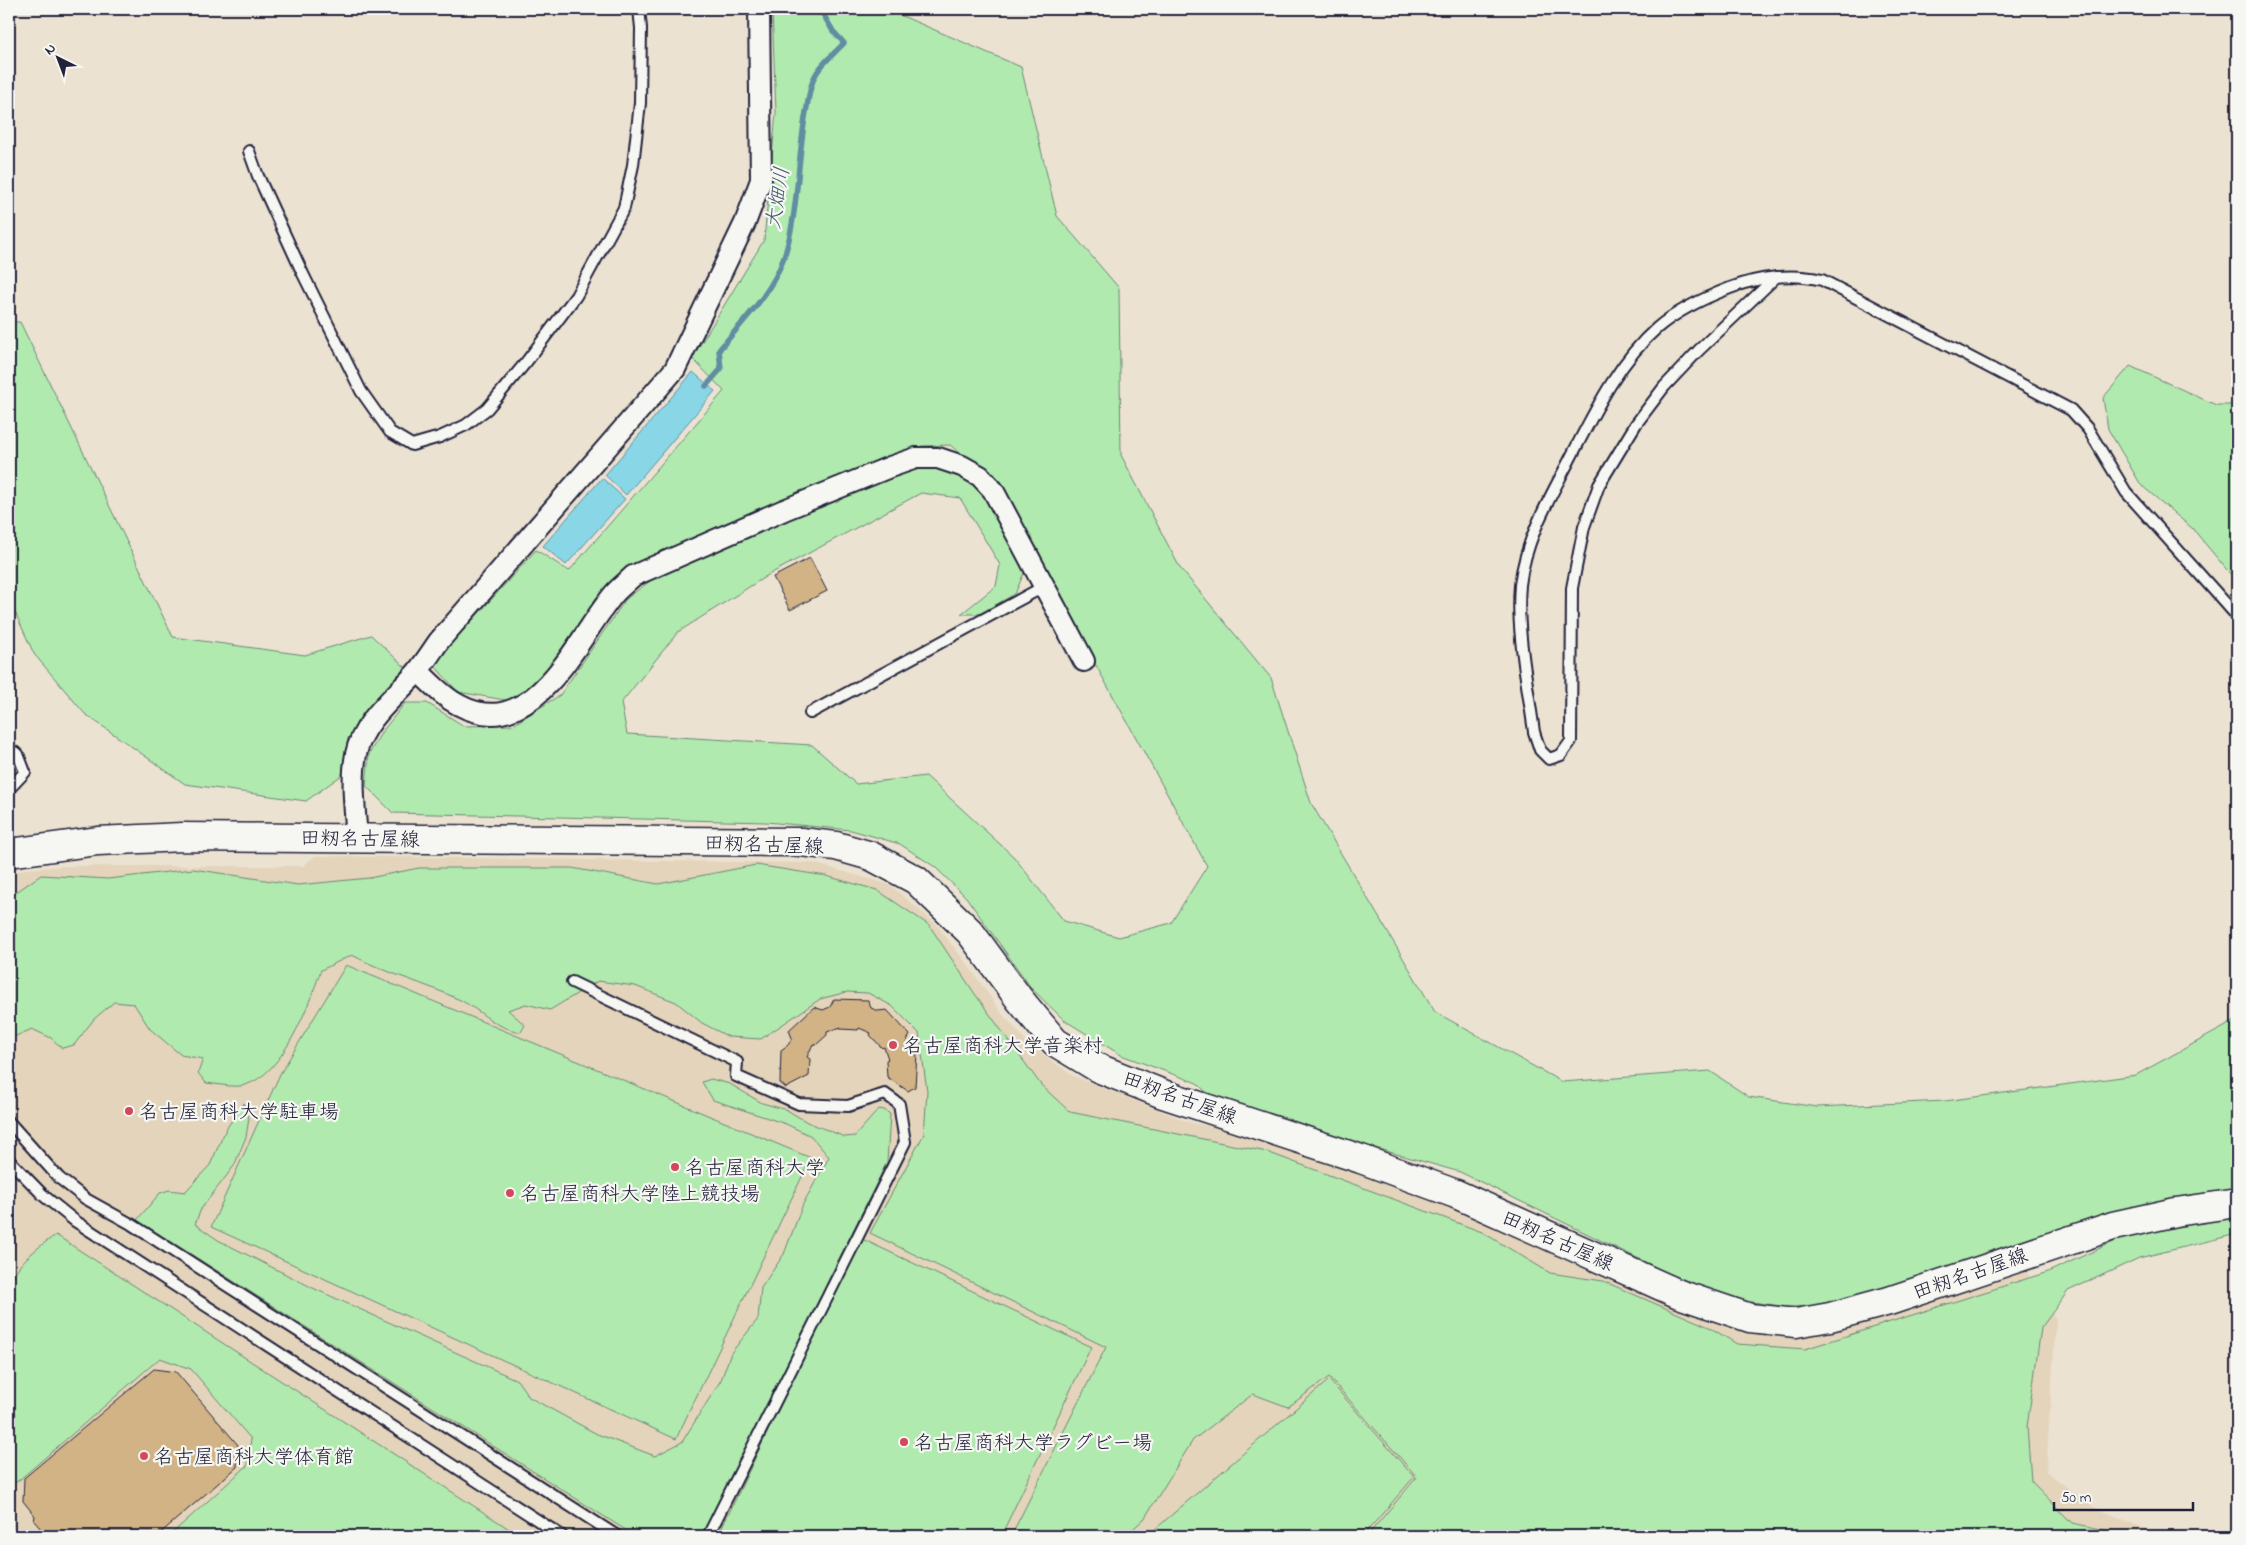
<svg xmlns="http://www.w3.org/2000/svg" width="2246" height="1545" viewBox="0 0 2246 1545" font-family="'Indie Flower','Klee One',sans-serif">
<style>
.built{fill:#e4d4bb}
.green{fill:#b1eaae;stroke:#6a8674}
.water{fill:#88d6e6;stroke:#5f8ea2}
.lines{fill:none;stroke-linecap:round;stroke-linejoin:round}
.stream{stroke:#5f8ea2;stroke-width:5.5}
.building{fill:#d2b386;stroke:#22223b}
.service-casing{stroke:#22223b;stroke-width:14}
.minor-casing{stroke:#22223b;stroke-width:24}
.secondary-casing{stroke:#22223b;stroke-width:31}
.service{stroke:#f6f6f2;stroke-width:10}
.minor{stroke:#f6f6f2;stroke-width:20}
.secondary{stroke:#f6f6f2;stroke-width:28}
.poi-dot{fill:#d1495b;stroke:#f6f6f2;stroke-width:2}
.labels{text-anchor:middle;stroke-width:4.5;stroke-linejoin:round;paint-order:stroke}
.street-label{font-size:20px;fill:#22223b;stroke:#f6f6f2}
.poi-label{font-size:20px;fill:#22223b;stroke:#f6f6f2;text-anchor:start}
.water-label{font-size:21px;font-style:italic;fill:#41586e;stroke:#f6f6f2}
</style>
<rect width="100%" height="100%" fill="#ebe2d2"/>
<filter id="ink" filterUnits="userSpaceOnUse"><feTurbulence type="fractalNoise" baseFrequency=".02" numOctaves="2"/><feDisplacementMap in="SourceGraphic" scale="10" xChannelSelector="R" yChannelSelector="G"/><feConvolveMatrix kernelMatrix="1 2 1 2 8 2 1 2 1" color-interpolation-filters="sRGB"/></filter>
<g filter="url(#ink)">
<path class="built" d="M315 856 813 863 890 885 935 923 968 965 1003 1015 1032 1047 1073 1076 1191 1123 1244 1132 1439 1202 1732 1327 1788 1337 1846 1329 2025 1269 2056 1319 2046 1471 2091 1506 2158 1534V1536H9V874L25 869 64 866H303Z"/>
<path class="green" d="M772 9H886L1021 67 1057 216 1119 288 1121 455 1180 568 1271 678 1311 803 1435 1012 1562 1082 1710 1071 1749 1097 1817 1107 1945 1101 2136 1075 2237 1020V1191L2109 1213 1859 1297 1820 1306 1788 1307 1731 1299 1668 1273 1460 1172 1358 1143 1207 1093 1197 1083 1121 1055 1064 1020 1032 989 966 897 935 867 900 844 851 830 766 822 393 813 366 786 369 754 381 733 405 703H427L464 726 513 725 560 695 626 599 666 569 909 466H951L986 488 1026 568 1015 594 979 614H961L996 586 1000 565 960 498 921 493 768 575 678 632 621 703 627 734 812 745 856 784 926 776 1014 857 1064 921 1119 937 1171 923 1207 866 993 479 950 445 922 446 879 459 632 569 540 680 511 701 458 692 433 664 536 550 569 571 724 391 692 358 764 240 776 113Z
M9 322H20L173 637 305 655 371 635 406 668 348 738 342 775 306 801 185 784 85 714 34 654 9 599Z
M2130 366 2216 405H2237V582L2193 529 2141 485 2108 429 2103 398Z
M756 865 826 876 877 890 929 925 975 994 1041 1085 1070 1112 1267 1152 1482 1232 1550 1273 1603 1281 1709 1327 1737 1344 1805 1349 2048 1272 2120 1239 2237 1214V1234L2139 1258 2068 1291 2041 1328 2027 1427 2031 1481 2072 1523 2135 1536H1367L1417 1477 1329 1377 1288 1407 1253 1394 1193 1440 1144 1519 1125 1536H1011L1106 1347 870 1233 924 1134 927 1091 919 1033 892 1006 868 993 847 992 820 999 761 1039 729 1037 702 1023 676 1002 635 986 598 981 550 1010 526 1004 508 1010 525 1025 521 1032C492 1027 484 1012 460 1000 425 983 387 974 352 955L321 970C309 1004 282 1080 240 1086 230 1087 217 1084 206 1083L198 1073 203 1059 181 1055 150 1029 134 1004 114 1002 94 1019 74 1045 62 1048 51 1038 32 1029 16 1036 9 1035V897L41 875 108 879 193 869 298 885 369 878 419 868H572L658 884Z
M346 965 811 1158 676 1439 211 1227 280 1074Z
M711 1079 730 1084 762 1103 787 1110 807 1122 845 1137 855 1136 879 1109 884 1110 890 1114 887 1162 702 1536H635L137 1220 160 1193 169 1190 185 1192 210 1165 226 1129 244 1103 249 1118 246 1137 234 1166 201 1209 195 1224 218 1240 315 1289 517 1380 529 1397 597 1434 655 1456 682 1442 721 1380 731 1353 758 1319 761 1288 784 1254 803 1204 829 1157 811 1136 786 1124 713 1100 702 1082Z
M56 1235 520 1536H497L493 1534 486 1536H169L248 1465 251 1439 191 1369 160 1358 18 1481 9 1485V1345L13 1344C11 1327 7 1286 16 1271 25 1257 42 1244 56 1235Z
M860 1238 1091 1347 1001 1536H718Z
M1329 1380 1414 1477 1363 1536H1147Z"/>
<path class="water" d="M693 372 715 391 626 495 605 475Z
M602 478 625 499 566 565 543 546Z"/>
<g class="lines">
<path class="stream" d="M706 386 721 369 719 350C743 321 772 293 784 257 799 213 797 155 807 107 809 96 810 84 816 74 822 63 835 53 844 43L833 31 820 9"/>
</g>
<path class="building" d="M810 558 827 591 790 610 773 577Z
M834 999 868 1000 871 1008 878 1011 887 1010 910 1035 906 1042 909 1051 917 1054 915 1087 908 1091 887 1077 886 1060 888 1059 884 1047 882 1048 870 1035 871 1033 859 1028 858 1030 841 1029V1027L827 1032V1035L816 1045 813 1044 807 1057 810 1059 809 1076 786 1088 780 1083 781 1050 788 1045 792 1038 789 1030 814 1007 823 1010 830 1007Z
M154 1369 176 1372 238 1445 237 1467 157 1536H47L34 1521 35 1516 23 1501 24 1478Z"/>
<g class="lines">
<defs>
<path id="service" d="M249 151 258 176 303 274 361 391 390 432 412 445 440 437 466 425 487 409 527 361 576 296 624 208 633 165 640 103 641 28 639 9
M1776 277 1699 350 1664 387 1636 424 1599 485 1584 527 1572 588 1571 741 1561 755 1549 759 1540 750 1534 732C1528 687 1516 630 1520 585 1525 541 1548 501 1568 463 1592 417 1617 363 1657 328 1678 310 1704 298 1730 288 1759 277 1792 273 1822 280L2071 410 2088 429 2126 492 2237 616
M810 713 1045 586
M9 749 18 754 25 772 9 789
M572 982 737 1062 736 1076 799 1104 848 1106 885 1094 899 1104 905 1142 708 1536
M9 1122 59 1178 86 1199 131 1224 617 1536
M9 1160 44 1196 75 1221 562 1536"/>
<path id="minor" d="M418 671C431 683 443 697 459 705 534 745 576 639 614 594 619 588 627 582 633 576L784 510 890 467 916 458H938L962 466 980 476 993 490 1084 661
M357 838C355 811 351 780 356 754 363 720 396 696 417 672 425 662 432 651 439 641L675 369 745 223 761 180 759 9"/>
<path id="secondary" d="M9 853 98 841 182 837 801 842 836 846 871 856 916 880 970 932 1020 1000 1055 1042 1098 1068 1163 1094 1361 1159 1456 1194 1679 1294 1750 1318 1796 1323 1830 1317 1889 1301 2113 1226 2176 1212 2237 1203"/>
</defs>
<use href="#service" class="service-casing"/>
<use href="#minor" class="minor-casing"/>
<use href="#secondary" class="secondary-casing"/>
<use href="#service" class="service"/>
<use href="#minor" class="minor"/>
<use href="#secondary" class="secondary"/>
</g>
</g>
<g class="poi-dot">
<circle cx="893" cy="1045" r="5"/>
<circle cx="129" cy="1111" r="5"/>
<circle cx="675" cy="1167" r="5"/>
<circle cx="510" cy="1193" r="5"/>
<circle cx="904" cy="1442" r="5"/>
<circle cx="144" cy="1456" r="5"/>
</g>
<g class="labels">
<g class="street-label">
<text transform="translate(360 838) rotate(1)" y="7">田籾名古屋線</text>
<text transform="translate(764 844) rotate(2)" y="7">田籾名古屋線</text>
<text transform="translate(1180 1097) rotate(20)" y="7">田籾名古屋線</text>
<text transform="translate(1558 1240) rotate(24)" y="7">田籾名古屋線</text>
<text transform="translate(1970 1273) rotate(-19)" y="7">田籾名古屋線</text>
</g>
<g class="poi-label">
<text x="903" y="1052">名古屋商科大学音楽村</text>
<text x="139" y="1118">名古屋商科大学駐車場</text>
<text x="685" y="1174">名古屋商科大学</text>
<text x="520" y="1200">名古屋商科大学陸上競技場</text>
<text x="914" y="1449">名古屋商科大学ラグビー場</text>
<text x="154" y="1463">名古屋商科大学体育館</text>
</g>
<g class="water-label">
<text transform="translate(777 198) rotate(-81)" y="7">大畑川</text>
</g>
</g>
<rect width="2246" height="1545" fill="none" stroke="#f6f6f2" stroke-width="30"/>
<rect x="15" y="15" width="2216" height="1515" fill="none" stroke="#22223b" stroke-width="2" filter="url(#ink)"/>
<g transform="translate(58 58) rotate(318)" stroke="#f6f6f2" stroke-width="4" paint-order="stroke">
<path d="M0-4L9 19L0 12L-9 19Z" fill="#22223b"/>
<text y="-8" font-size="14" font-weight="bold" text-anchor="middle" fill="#22223b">N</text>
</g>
<path d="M2054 1502v8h139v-8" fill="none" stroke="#22223b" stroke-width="2.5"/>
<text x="2061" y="1502" font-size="15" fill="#22223b" stroke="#f6f6f2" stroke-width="4" paint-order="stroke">50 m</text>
</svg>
